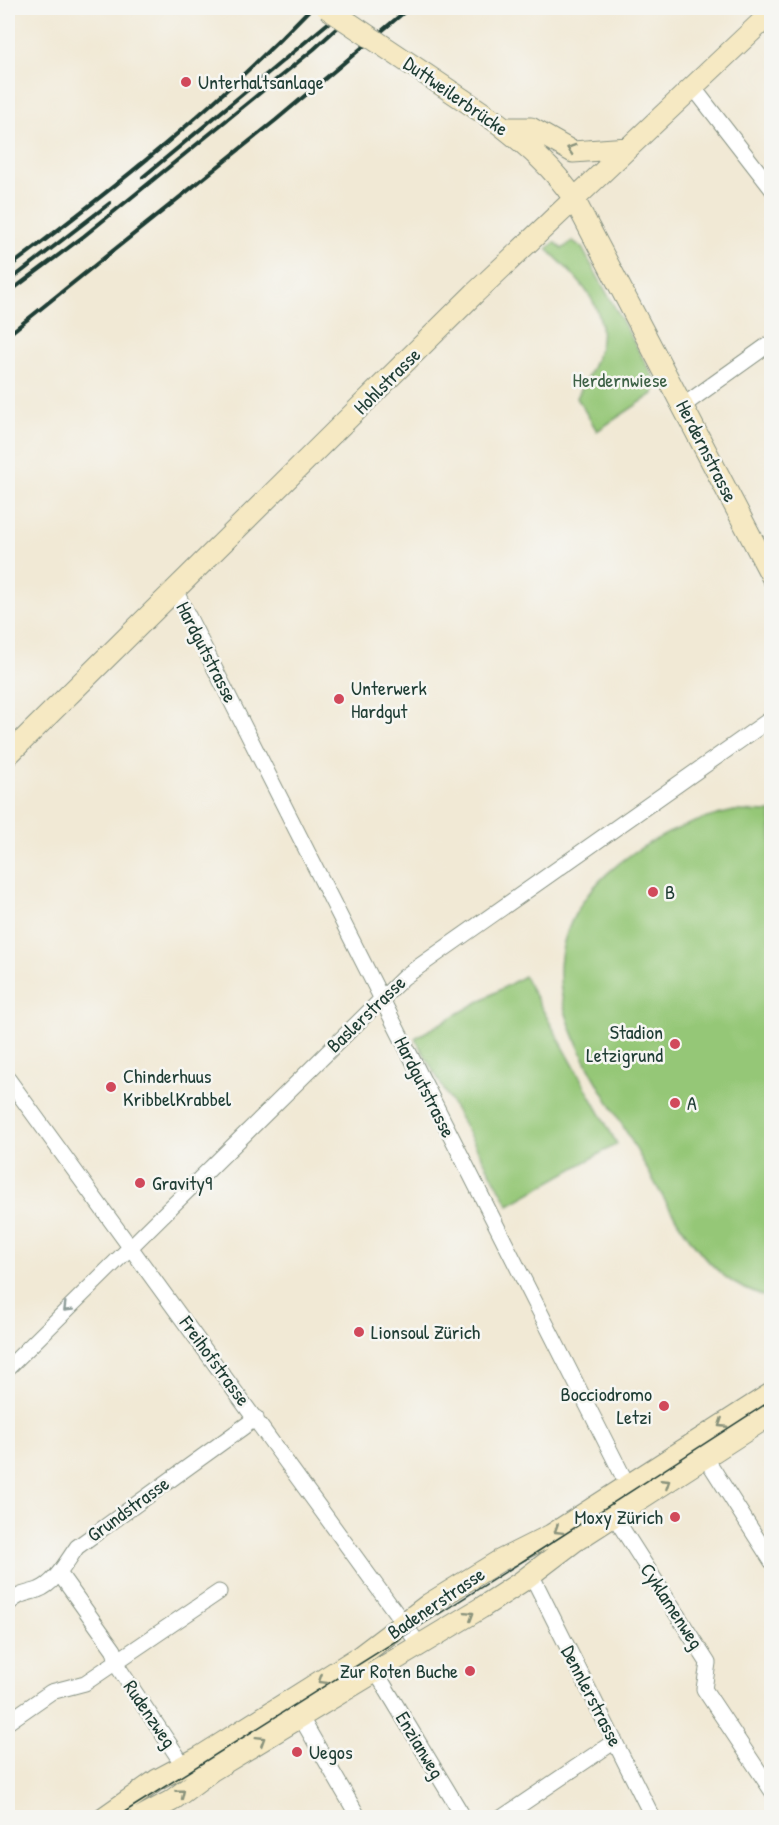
<svg xmlns="http://www.w3.org/2000/svg" width="779" height="1825" viewBox="0 0 779 1825" font-family="'Patrick Hand',sans-serif">
<style>
.green{fill:#95c777;stroke:#5a8256;stroke-width:1.5}
.lines{fill:none;stroke-linecap:round;stroke-linejoin:round}
.street-casing{stroke:#889384;stroke-width:17}
.secondary-casing{stroke:#889384;stroke-width:23}
.street{stroke:#fff;stroke-width:15}
.secondary{stroke:#f6e9c3;stroke-width:21}
.tram{stroke:#1f3d34;stroke-width:1.5}
.rail{stroke:#1f3d34;stroke-width:4}
.secondary-bridge-casing{stroke:#889384;stroke-width:23;stroke-linecap:butt}
.secondary-bridge{stroke:#f6e9c3;stroke-width:21}
.oneway{stroke:#8a937c}
.oneway2{stroke:#8f9e9a}
.poi-dot{fill:#d1495b;stroke:#f6f6f2;stroke-width:2}
.labels{text-anchor:middle;stroke-width:5;stroke-linejoin:round;paint-order:stroke}
.poi-label{font-size:20px;fill:#1f3d34;stroke:#f6f6f2;text-anchor:start}
.street-label{font-size:20px;fill:#1f3d34;stroke:#f6f6f2}
.park-label{font-size:20px;fill:#3c6045;stroke:#f6f6f2}
</style>
<rect width="100%" height="100%" fill="#f6f6f2"/>
<filter id="ink" filterUnits="userSpaceOnUse"><feTurbulence type="fractalNoise" baseFrequency=".0167" numOctaves="2"/><feDisplacementMap in="SourceGraphic" scale="12" xChannelSelector="R" yChannelSelector="G"/><feConvolveMatrix kernelMatrix="1 2 1 2 8 2 1 2 1" color-interpolation-filters="sRGB"/></filter>
<filter id="wash" filterUnits="userSpaceOnUse"><feTurbulence type="fractalNoise" baseFrequency=".008" numOctaves="4" result="noise"/><feDisplacementMap in="SourceGraphic" scale="24" xChannelSelector="R" yChannelSelector="G"/><feGaussianBlur stdDeviation="1.35" result="paint"/><feColorMatrix in="noise" values="0 0 0 0 0 0 0 0 0 0 0 0 0 0 0 0 0 1.4 0 .05"/><feComposite in="paint" operator="in"/></filter>
<g filter="url(#wash)">
<rect width="100%" height="100%" fill="#f1e9d5"/>
<path class="green" d="M573 241 582 248 657 384 653 394 597 431 577 398C583 384 592 370 597 356 615 309 576 278 547 249L555 242 562 249Z
M734 811 771 812V1299C759 1295 746 1290 734 1283 692 1257 655 1183 631 1140 607 1097 574 1051 563 1002 540 897 646 829 734 811Z
M524 976 617 1144 509 1205 415 1038Z"/>
</g>
<g filter="url(#ink)">
<g class="lines">
<defs>
<path id="street" d="M693 87 772 189
M684 405 772 342
M175 590 628 1486
M8 1079 420 1646
M8 1368 404 977 772 718
M703 1459 711 1466 772 1562
M614 1516 708 1663 704 1689 772 1791
M59 1573 114 1650 118 1667 184 1766
M531 1574 653 1818
M8 1604C18 1594 25 1594 38 1590 55 1584 67 1561 77 1547L256 1418
M376 1672 464 1818
M300 1716 359 1818
M8 1722 51 1692 85 1683 219 1592
M501 1818 615 1741"/>
<path id="secondary" d="M498 123C526 145 554 168 574 199L772 577
M505 128H531L573 152 628 148
M8 755 475 293 772 12
M103 1818 157 1780 200 1757 359 1657 429 1604 499 1561 551 1535 772 1393
M139 1818 171 1801 211 1771 481 1608 521 1582 575 1541 772 1414"/>
</defs>
<use href="#street" class="street-casing"/>
<use href="#secondary" class="secondary-casing"/>
<use href="#street" class="street"/>
<use href="#secondary" class="secondary"/>
<path class="tram" d="M115 1818 534 1554 772 1400"/>
<path class="rail" d="M143 177 339 14
M8 268C117 186 216 107 311 8
M8 282 110 203
M8 293 84 236 314 49 359 8
M8 335 276 120 409 8"/>
<defs>
<path id="secondary-bridge" d="M327 8 498 123"/>
</defs>
<use href="#secondary-bridge" class="secondary-bridge-casing"/>
<use href="#secondary-bridge" class="secondary-bridge"/>
</g>
<defs><path id="oneway-chevron" d="M-2-3.5L2.5 0L-2 3.5" fill="none" stroke-width="1.6" stroke-linecap="round" stroke-linejoin="round" transform="scale(1.5)"/></defs>
<g class="oneway">
<use href="#oneway-chevron" transform="translate(571 149) rotate(-162)"/>
<use href="#oneway-chevron" transform="translate(722 1424) rotate(147)"/>
<use href="#oneway-chevron" transform="translate(666 1483) rotate(-33)"/>
<use href="#oneway-chevron" transform="translate(558 1530) rotate(148)"/>
<use href="#oneway-chevron" transform="translate(470 1615) rotate(-32)"/>
<use href="#oneway-chevron" transform="translate(322 1680) rotate(148)"/>
<use href="#oneway-chevron" transform="translate(261 1740) rotate(-32)"/>
<use href="#oneway-chevron" transform="translate(181 1793) rotate(-39)"/>
</g>
<use class="oneway2" href="#oneway-chevron" transform="translate(67 1308) rotate(135)"/>
</g>
<g class="poi-dot">
<circle cx="186" cy="82" r="6"/>
<circle cx="339" cy="699" r="6"/>
<circle cx="653" cy="892" r="6"/>
<circle cx="675" cy="1044" r="6"/>
<circle cx="111" cy="1087" r="6"/>
<circle cx="675" cy="1103" r="6"/>
<circle cx="140" cy="1183" r="6"/>
<circle cx="359" cy="1332" r="6"/>
<circle cx="664" cy="1406" r="6"/>
<circle cx="675" cy="1517" r="6"/>
<circle cx="470" cy="1671" r="6"/>
<circle cx="297" cy="1752" r="6"/>
</g>
<g class="labels">
<g class="poi-label">
<text x="198" y="89">Unterhaltsanlage</text>
<text x="351" y="695">Unterwerk<tspan x="351" dy="23">Hardgut</tspan></text>
<text x="665" y="899">B</text>
<text x="663" y="1039" text-anchor="end">Stadion<tspan x="663" dy="23">Letzigrund</tspan></text>
<text x="123" y="1083">Chinderhuus<tspan x="123" dy="23">KribbelKrabbel</tspan></text>
<text x="687" y="1110">A</text>
<text x="152" y="1190">Gravity9</text>
<text x="371" y="1339">Lionsoul Zürich</text>
<text x="652" y="1401" text-anchor="end">Bocciodromo<tspan x="652" dy="23">Letzi</tspan></text>
<text x="663" y="1524" text-anchor="end">Moxy Zürich</text>
<text x="458" y="1678" text-anchor="end">Zur Roten Buche</text>
<text x="309" y="1759">Uegos</text>
</g>
<g class="street-label">
<text transform="translate(456 96) rotate(35)" y="7">Duttweilerbrücke</text>
<text transform="translate(387 381) rotate(-45)" y="7">Hohlstrasse</text>
<text transform="translate(707 451) rotate(63)" y="7">Herdernstrasse</text>
<text transform="translate(207 652) rotate(63)" y="7">Hardgutstrasse</text>
<text transform="translate(366 1014) rotate(-44)" y="7">Baslerstrasse</text>
<text transform="translate(425 1087) rotate(63)" y="7">Hardgutstrasse</text>
<text transform="translate(215 1361) rotate(54)" y="7">Freihofstrasse</text>
<text transform="translate(128 1509) rotate(-36)" y="7">Grundstrasse</text>
<text transform="translate(436 1603) rotate(-34)" y="7">Badenerstrasse</text>
<text transform="translate(672 1606) rotate(57)" y="7">Cyklamenweg</text>
<text transform="translate(592 1696) rotate(63)" y="7">Dennlerstrasse</text>
<text transform="translate(150 1714) rotate(56)" y="7">Rudenzweg</text>
<text transform="translate(420 1745) rotate(59)" y="7">Enzianweg</text>
</g>
<g class="park-label">
<text x="620" y="387">Herdernwiese</text>
</g>
</g>
<rect width="779" height="1825" fill="none" stroke="#f6f6f2" stroke-width="30"/>
</svg>
